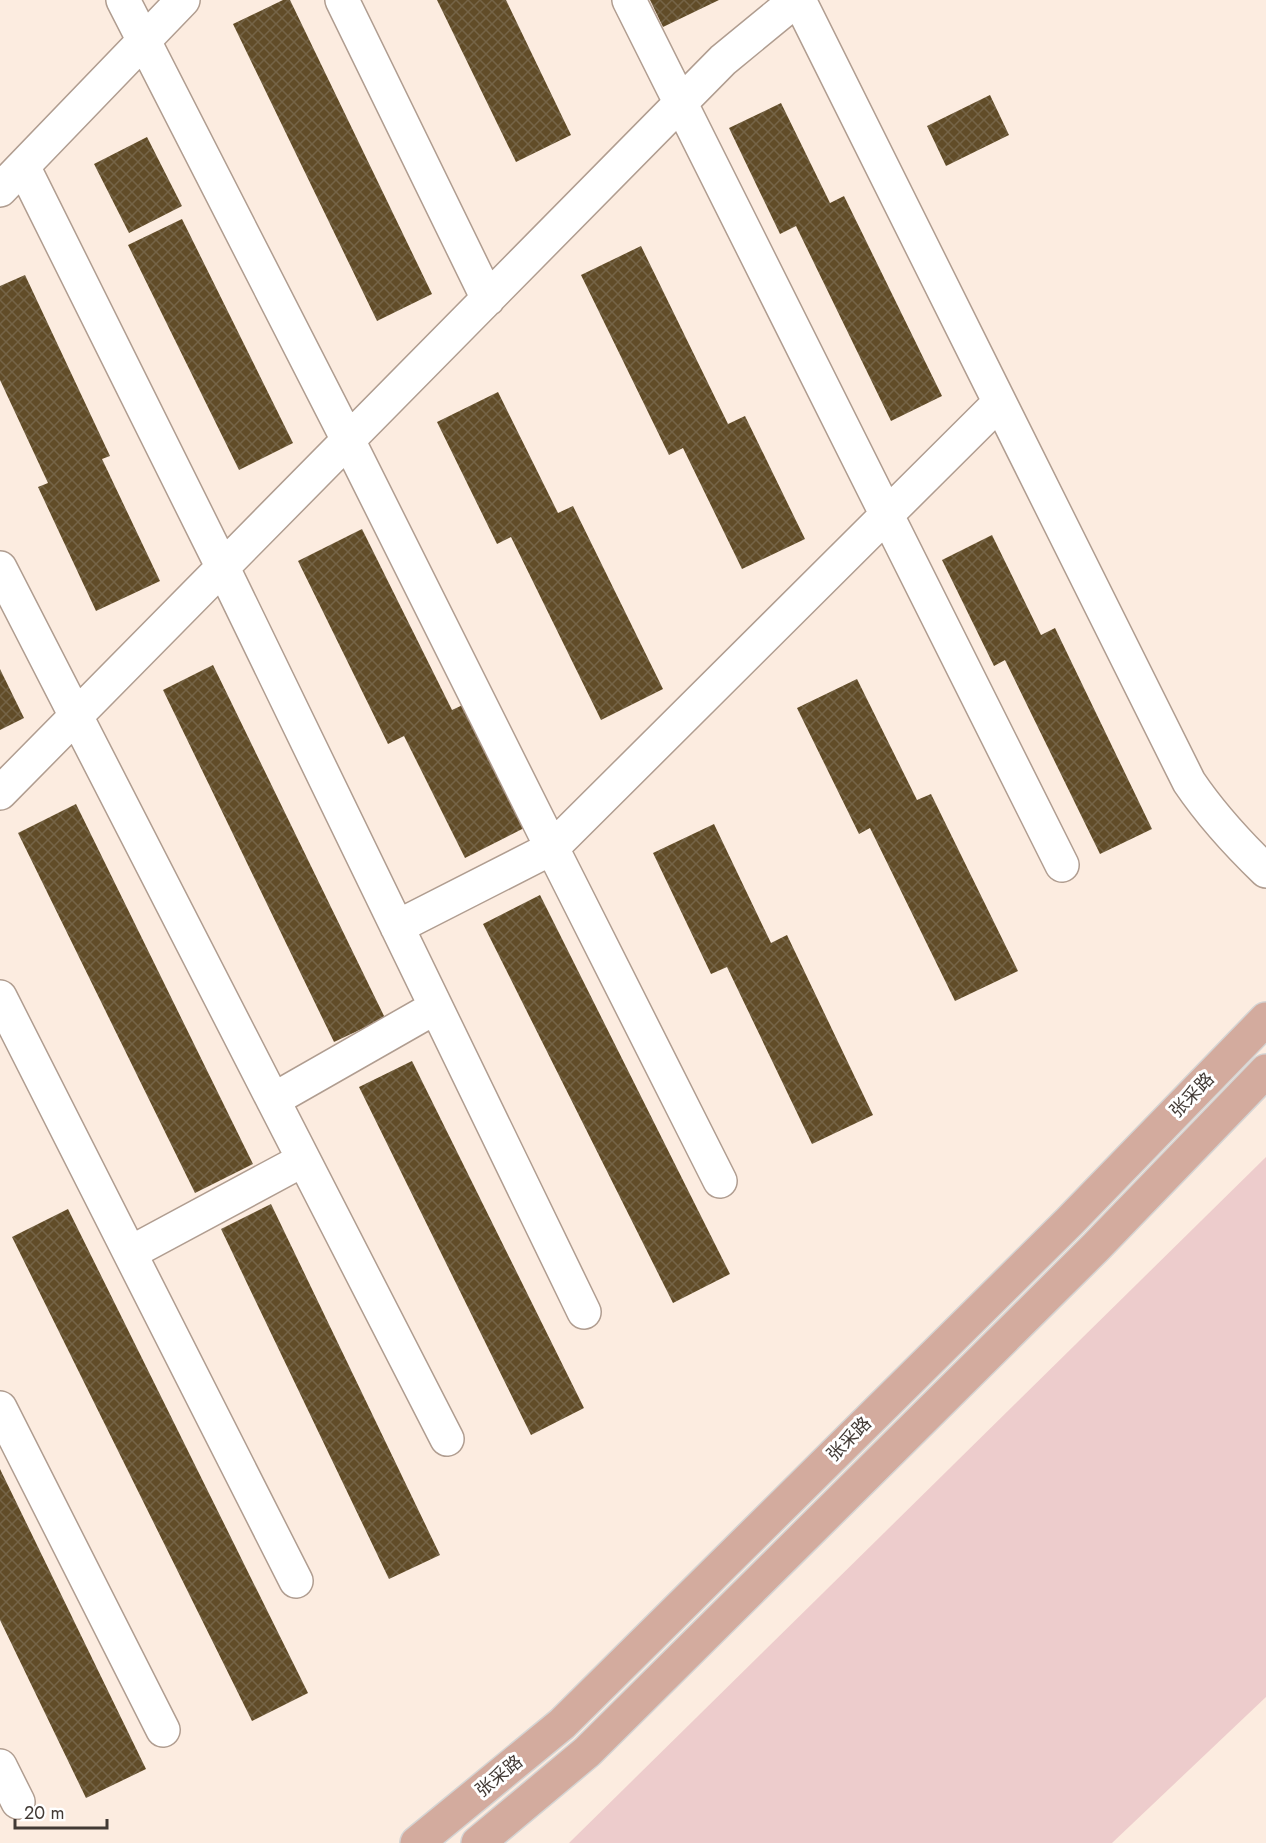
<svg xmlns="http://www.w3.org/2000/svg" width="1266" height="1843" viewBox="0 0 1266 1843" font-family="Jost,'Noto Sans SC',sans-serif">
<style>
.green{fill:#edcccc}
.building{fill:url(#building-cross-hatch)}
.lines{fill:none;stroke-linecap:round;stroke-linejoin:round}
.minor-casing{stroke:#b09d90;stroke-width:36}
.major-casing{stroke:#d5d4d3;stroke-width:36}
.minor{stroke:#fff;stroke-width:33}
.major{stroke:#d3ab9e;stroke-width:33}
.labels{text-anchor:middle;stroke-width:6;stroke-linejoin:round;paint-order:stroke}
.street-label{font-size:18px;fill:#423a35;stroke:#fff}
</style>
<defs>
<pattern id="building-cross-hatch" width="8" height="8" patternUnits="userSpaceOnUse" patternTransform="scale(1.5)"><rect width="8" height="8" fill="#614c28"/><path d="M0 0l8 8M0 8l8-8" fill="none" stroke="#756447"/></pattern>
</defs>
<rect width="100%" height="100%" fill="#fcece0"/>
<path class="green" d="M1266 1157V1697L1112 1843H569Z"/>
<path class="building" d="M283 0H290L432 294 377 321 233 24Z
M437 0H506L571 135 516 162Z
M650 0H719L663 27Z
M990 95 1009 135 946 166 927 126Z
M781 103 830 203 844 196 942 396 891 421 796 226 780 234 729 128Z
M147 137 182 206 129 233 94 164Z
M182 219 293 443 239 470 128 245Z
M641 246 728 424 745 416 805 539 742 569 683 448 669 455 581 275Z
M25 275 110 456 102 459 160 581 96 611 38 487 48 483 0 380V286Z
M498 392 558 513 573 506 663 689 601 720 511 537 497 544 437 422Z
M362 529 452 710 467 703 528 826 465 858 404 736 388 744 298 561Z
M992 535 1041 635 1055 628 1152 829 1100 854 1005 660 994 666 942 560Z
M213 665 385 1018 334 1042 163 690Z
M0 669 24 718 0 730Z
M857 679 917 800 931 794 1018 971 955 1001 870 828 859 834 797 708Z
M76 804 253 1164 195 1193 18 833Z
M714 824 771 943 787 935 873 1115 812 1144 727 967 711 974 653 853Z
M540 895 730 1274 673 1303 483 924Z
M412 1061 584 1408 531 1435 359 1087Z
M271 1204 440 1555 389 1579 221 1229Z
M68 1209 308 1693 252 1721 12 1237Z
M0 1469 146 1769 86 1798 0 1620Z"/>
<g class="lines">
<defs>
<path id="minor" d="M123 0 348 440 552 848 999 403
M342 0 488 299
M629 0 1062 865
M799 0 1189 782C1212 816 1237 843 1266 871
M23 166 223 568 584 1312
M0 190 183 0
M0 568 447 1439
M0 793 723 60 796 0
M397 927 552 848 720 1181
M0 997 296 1581
M273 1100 436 1007
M130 1253 303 1160
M0 1408 163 1730
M0 1766 18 1802"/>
<path id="major" d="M417 1843 562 1724 1069 1222 1266 1019
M478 1843 587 1752 1096 1247 1266 1071"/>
</defs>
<use href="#minor" class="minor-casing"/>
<use href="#major" class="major-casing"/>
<use href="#minor" class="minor"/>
<use href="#major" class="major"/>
</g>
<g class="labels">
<g class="street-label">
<text transform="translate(1192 1095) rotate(-46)" y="6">张采路</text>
<text transform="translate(849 1439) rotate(-45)" y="6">张采路</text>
<text transform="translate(499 1776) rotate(-39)" y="6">张采路</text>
</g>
</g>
<path d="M15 1819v9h92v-9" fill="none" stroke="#423a35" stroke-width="3"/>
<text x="24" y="1819" font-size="18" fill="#423a35" stroke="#ffffff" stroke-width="4.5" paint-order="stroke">20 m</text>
</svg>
